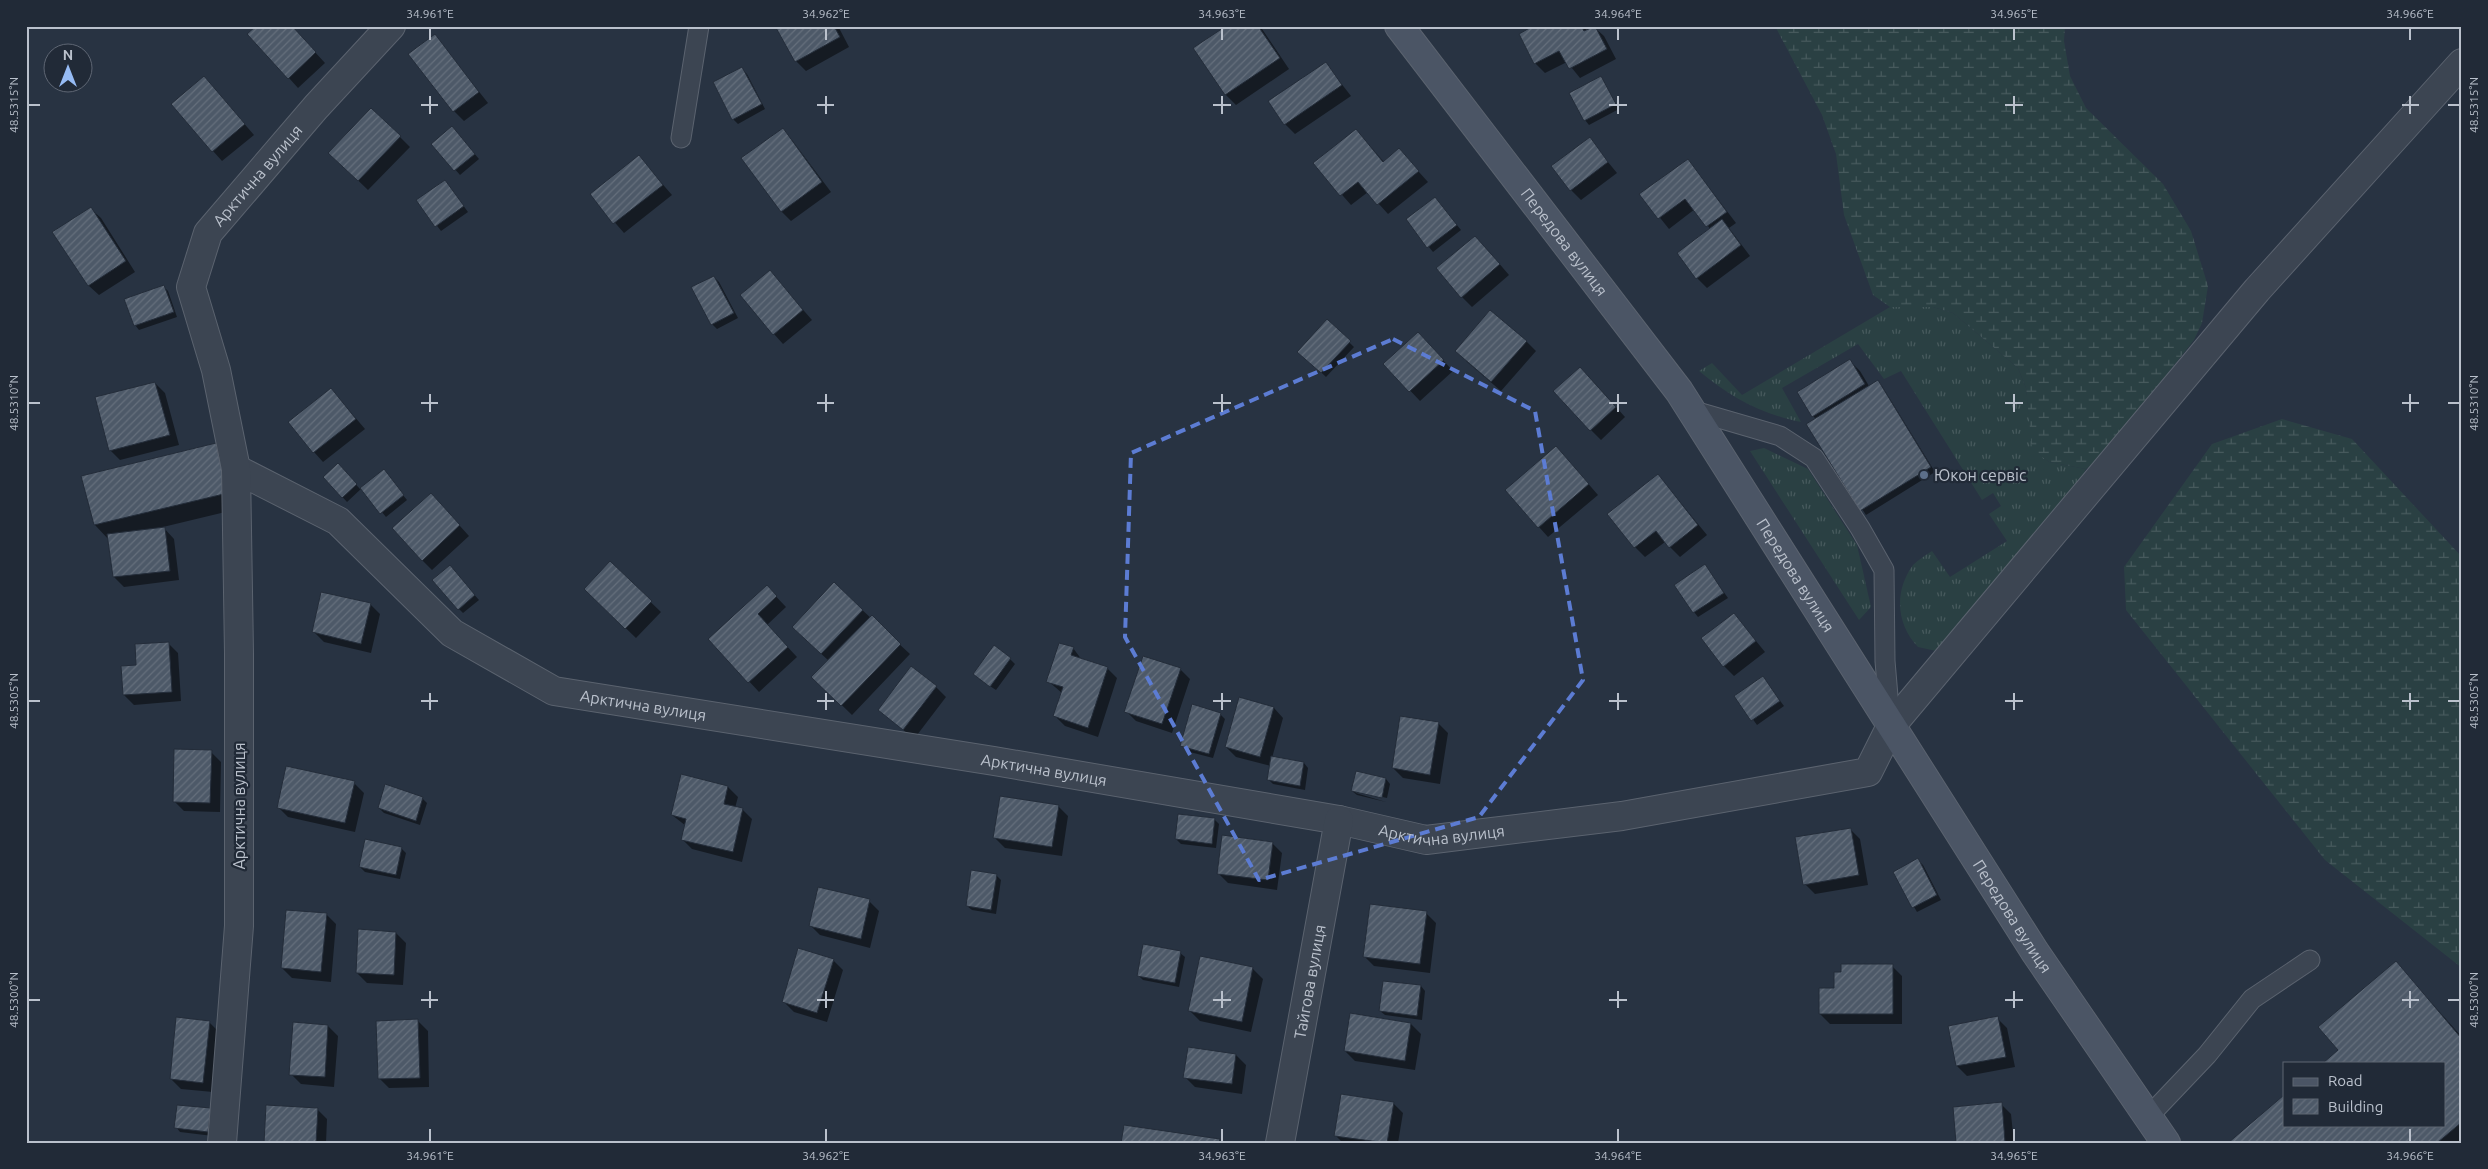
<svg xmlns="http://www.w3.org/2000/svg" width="2488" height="1169" viewBox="0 0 2488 1169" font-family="Ubuntu,sans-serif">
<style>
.grass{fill:url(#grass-tufts)}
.wetland{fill:url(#wetland-marsh)}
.shadow{fill:#0007}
.building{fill:url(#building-hatch);stroke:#232c39}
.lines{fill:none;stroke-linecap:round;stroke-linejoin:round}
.lane-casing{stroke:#5b636f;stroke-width:21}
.street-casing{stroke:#5b636f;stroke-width:30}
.secondary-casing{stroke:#5b636f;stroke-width:30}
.lane{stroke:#3c4552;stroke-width:19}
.street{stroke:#3c4552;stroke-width:28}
.secondary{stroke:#4b5565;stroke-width:28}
.marked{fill:none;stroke:#5c7cd3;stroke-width:4;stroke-dasharray:10 6;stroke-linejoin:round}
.ticks{fill:none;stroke:#bac1cc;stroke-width:2}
.service-dot{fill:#5c6f8a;stroke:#212a37;stroke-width:2}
.labels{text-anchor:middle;stroke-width:4.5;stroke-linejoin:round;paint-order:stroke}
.street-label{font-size:16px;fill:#bac1cc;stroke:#212a37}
.poi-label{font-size:16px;fill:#bac1cc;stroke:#212a37;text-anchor:start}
.neatline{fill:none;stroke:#bac1cc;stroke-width:2}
.ticks-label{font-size:12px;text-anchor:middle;fill:#bac1cc}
</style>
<defs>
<pattern id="grass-tufts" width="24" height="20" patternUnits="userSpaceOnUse" patternTransform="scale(1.25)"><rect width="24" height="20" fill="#2a4043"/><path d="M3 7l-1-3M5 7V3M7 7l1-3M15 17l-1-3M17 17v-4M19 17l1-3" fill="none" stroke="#475a5d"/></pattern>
<pattern id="wetland-marsh" width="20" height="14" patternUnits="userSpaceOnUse" patternTransform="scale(1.25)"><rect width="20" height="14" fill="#2a4043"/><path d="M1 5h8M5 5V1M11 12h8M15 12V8" fill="none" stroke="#475a5d"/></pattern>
<pattern id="building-hatch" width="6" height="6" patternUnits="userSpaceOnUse" patternTransform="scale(1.25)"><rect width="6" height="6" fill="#4d5968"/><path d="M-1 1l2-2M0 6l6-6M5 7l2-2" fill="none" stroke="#656f7c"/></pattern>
</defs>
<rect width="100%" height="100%" fill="#283342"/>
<path class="grass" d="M1890 307H1933L1953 313 2018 368 2026 388 2033 449 2049 462 2086 469 2080 480 1941 652 1918 647C1896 624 1894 591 1913 565 1918 560 1926 555 1932 551L1950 577 2007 541 1989 514 2001 506 1993 493 1982 500 1901 371 1884 379 1858 344 1782 388 1801 422C1759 413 1732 398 1699 371L1712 363 1742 395Z
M1764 448 1808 469 1857 545 1871 607 1859 620 1750 451Z"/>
<path class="wetland" d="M1775 26H2065L2064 41 2070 76 2086 108 2163 184 2191 231 2208 286 2202 323 2194 340 2101 458 2086 469 2049 462 2032 449 2026 388 2018 368 1953 313 1933 307H1890L1873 295 1844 215 1836 154 1822 115Z
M2282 419 2352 439 2462 557V968L2325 860 2126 610 2124 567 2212 444Z"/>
<path class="shadow" d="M291 26 325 63 298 88 289 78Z
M776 26H838L849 47 806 71 796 61Z
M1228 26H1260L1289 69 1236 105 1226 95 1195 49Z
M1536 26H1584L1587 31 1594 27 1604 36 1616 59 1580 78 1567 62 1545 73 1535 63Z
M435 36 488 103 464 121 454 111Z
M1326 64 1351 96 1295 134 1285 124 1270 102Z
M742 69 747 74 765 109 738 124 733 119Z
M204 77 254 135 222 161 213 151Z
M1601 78 1619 109 1589 125 1585 120Z
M782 130 792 140 831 192 791 221 781 211Z
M1356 130 1384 162 1399 150 1428 182 1388 214 1368 192 1351 205 1315 164Z
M457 133 479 159 460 175 433 144Z
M400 137 410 147 368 190 340 163Z
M1589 139 1617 173 1581 200 1571 190Z
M639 157 672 195 624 233 591 195Z
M1688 160 1736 223 1729 228 1750 256 1707 288 1697 278 1711 230 1695 209 1669 229 1641 194Z
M449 186 468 212 441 231 418 201Z
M1435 198 1461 230 1433 252 1407 220Z
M91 209 101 218 135 272 99 295 89 286Z
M1485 247 1509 275 1472 307 1462 297Z
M770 272 812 320 783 344 774 334Z
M714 277 719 282 738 318 717 329 712 324Z
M164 287 168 291 177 317 139 330 135 325Z
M1327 321 1354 347 1326 377 1304 356Z
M1526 341 1536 351 1501 391 1466 361Z
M1428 344 1453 371 1420 401 1385 364Z
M1850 361 1860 371 1869 386 1877 382 1882 386 1935 472 1866 515 1808 424 1816 419 1813 416Z
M1590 378 1625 417 1601 440 1591 430Z
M155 383 165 393 179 445 120 460 110 450Z
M331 389 365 429 323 462 314 452Z
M216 445 231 459 242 508 163 527 174 539 179 580 124 587 114 577 109 540 95 525Z
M1566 458 1598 495 1548 537 1539 527Z
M338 465 360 489 383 471 407 500 386 517 362 488 347 502 324 477Z
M1658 475 1707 535 1680 557 1665 542 1645 557 1635 547Z
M441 505 469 536 432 570 422 560Z
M610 563 661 612 636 638 585 589Z
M1705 566 1728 598 1698 617 1694 612Z
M454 572 479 600 463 613 459 609Z
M834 584 910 654 852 715 813 677 829 661 803 637Z
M767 587 786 607 767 625 797 657 759 692 710 639Z
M370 604 380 614 371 653 324 642 314 632Z
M1734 614 1765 652 1734 676 1724 666Z
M168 643 178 653 181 701 134 705 124 695 123 667 138 666Z
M1073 648 1082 660 1107 668 1117 678 1098 737 1065 726 1055 716 1062 693 1048 681Z
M1010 659 1015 664 996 690 979 679Z
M1180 669 1190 679 1172 733 1136 721 1126 711Z
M1763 678 1784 706 1757 725 1736 696Z
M936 687 946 697 914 739 879 710Z
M1274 708 1283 718 1272 758 1304 763 1308 768 1305 790 1273 784 1268 779 1271 766 1236 757 1226 747Z
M1220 714 1225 719 1213 758 1186 751 1182 746Z
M1438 723 1448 733 1440 784 1403 778 1393 768Z
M211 752 221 762 220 812 184 811 174 801Z
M1386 779 1390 784 1387 798 1356 791V793L1386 802 1357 795 1352 791Z
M354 783 364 793 355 832 288 817 278 807Z
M728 787 738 797 735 808 742 809 752 819 742 862 692 849 682 839 686 826 672 815Z
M422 798 427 803 420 825 384 813 379 808Z
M1058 806 1068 816 1062 856 1005 848 995 838Z
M1215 820 1219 824 1216 848 1181 844 1176 839Z
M1850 829 1860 839 1868 885 1815 894 1805 884Z
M1272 843 1282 853 1277 890 1228 883 1218 873Z
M401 848 406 853 400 879 365 872 360 867Z
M1918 860 1923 865 1941 900 1917 912 1894 873Z
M996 875 1001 880 996 914 972 910 967 906Z
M869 901 879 911 870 948 820 935 810 925Z
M1426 913 1436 923 1430 973 1374 966 1364 956Z
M326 914 336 924 331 982 292 978 282 968Z
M396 933 406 943 403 985 367 983 357 973Z
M1180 953 1185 957 1179 987 1143 980 1138 975Z
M833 960 843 970 827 1022 794 1012 784 1002Z
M2396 963 2462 1037V1143H2230L2284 1097V1125H2444V1063L2339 1051Z
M1892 966 1902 976V1024H1830L1820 1014 1835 989Z
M1253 969 1263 979 1251 1032 1200 1021 1190 1011Z
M1421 986 1425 991 1422 1020 1385 1015 1380 1011Z
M1997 1018 2007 1028 2015 1067 1967 1076 1957 1066 1949 1027Z
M418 1021 428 1031 429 1087 389 1088 379 1078Z
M209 1022 219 1032 213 1092 181 1089 171 1079Z
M1411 1024 1421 1034 1415 1070 1355 1061 1345 1051Z
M328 1026 338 1036 334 1087 301 1084 291 1074Z
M1236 1055 1246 1065 1242 1094 1195 1087 1185 1077Z
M1393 1103 1403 1113 1398 1143H1343L1335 1135Z
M2001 1104 2011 1114 2014 1143H1958Z
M210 1109 215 1114 213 1136 180 1132 176 1127Z
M317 1109 327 1119 326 1143H265Z"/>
<path class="building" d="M256 26H292L316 52 288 79 247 34Z
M775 26H834L840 37 795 62Z
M1226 26H1258L1280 58 1225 95 1193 48Z
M1533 26H1581L1584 31 1595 26 1607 49 1569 69 1559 51 1534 64 1519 34Z
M435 34 479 92 453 112 408 54Z
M1326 62 1342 85 1284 125 1268 101Z
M742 67 762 104 732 120 713 82Z
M204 76 245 124 212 152 171 104Z
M1601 76 1616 104 1584 121 1569 93Z
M371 108 401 136 358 181 328 153Z
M452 126 475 154 454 171 431 144Z
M783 128 822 182 781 212 741 158Z
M1356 129 1383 162 1399 148 1419 171 1377 205 1358 182 1340 196 1313 163Z
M1590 137 1608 162 1570 191 1551 166Z
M639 155 663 185 613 224 590 194Z
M1688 159 1727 212 1706 227 1685 199 1658 219 1639 194Z
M445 180 464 206 435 227 416 200Z
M1435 197 1457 225 1427 248 1406 219Z
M91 207 126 261 88 286 52 232Z
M1722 219 1741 245 1696 279 1677 253Z
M1475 236 1500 264 1461 298 1436 268Z
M770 270 803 310 773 335 740 295Z
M714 276 734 313 711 325 691 287Z
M164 285 174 312 134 326 124 299Z
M1490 310 1527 341 1491 382 1455 351Z
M1327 319 1351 341 1321 373 1297 352Z
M1418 332 1444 360 1409 392 1383 364Z
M1850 359 1865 384 1812 417 1797 392Z
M1580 367 1616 407 1590 431 1553 391Z
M1878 380 1931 467 1860 511 1806 424Z
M155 382 170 435 109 451 95 397Z
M331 388 356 419 313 453 288 422Z
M216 443 228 493 94 525 81 476Z
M1556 446 1589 484 1538 528 1505 490Z
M338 463 357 484 342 498 323 477Z
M384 469 404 495 380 514 360 488Z
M1658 474 1698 525 1669 548 1656 531 1634 548 1607 514Z
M431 493 460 525 422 561 392 528Z
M165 527 170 571 113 577 107 534Z
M610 561 652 601 625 629 584 589Z
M1705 564 1724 593 1693 613 1674 585Z
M450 565 475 595 458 610 432 580Z
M834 582 863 610 821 654 792 627Z
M767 585 777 596 758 614 788 647 748 683 708 639Z
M321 592 371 603 361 644 312 632Z
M1734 613 1756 641 1723 667 1701 638Z
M872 615 901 644 841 706 811 677Z
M169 642 172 692 123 695 121 666 136 665 135 644Z
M1059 643 1074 647 1071 655 1108 667 1088 728 1053 716 1063 687 1046 682Z
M994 645 1011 658 990 687 973 674Z
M1143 656 1181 668 1162 724 1124 712Z
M911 666 937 686 903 730 878 710Z
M1763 676 1780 701 1751 721 1734 696Z
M1239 697 1274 707 1260 757 1225 747Z
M1192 704 1221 713 1209 754 1180 746Z
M1400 716 1439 722 1430 775 1392 768Z
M174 749 212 750 210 803 173 802Z
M1271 756 1304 762 1300 786 1267 780Z
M286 766 355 781 345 823 277 808Z
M1356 771 1386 778 1382 798 1351 791Z
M681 774 728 786 724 804 743 808 733 852 681 840 686 819 671 815Z
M385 784 423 797 416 821 378 808Z
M1000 796 1059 805 1052 847 993 838Z
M1178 814 1215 818 1212 844 1175 839Z
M1851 828 1859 875 1803 885 1795 837Z
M1222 835 1273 842 1268 880 1217 874Z
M365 839 402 847 396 875 359 867Z
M1918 858 1937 895 1912 908 1893 872Z
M971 870 997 874 991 910 966 906Z
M818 887 870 899 861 939 809 926Z
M1370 904 1427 911 1420 964 1363 957Z
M286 910 327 913 321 972 281 968Z
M358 929 396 932 394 975 356 973Z
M1143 944 1181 951 1175 983 1137 976Z
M798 948 834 959 817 1013 782 1002Z
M1200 956 1253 967 1242 1022 1188 1011Z
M2396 961 2462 1039V1122L2437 1143H2228L2284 1095V1125H2444V1063H2323L2338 1050 2318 1027Z
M1841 964H1893V1014H1819V988H1834V972H1841Z
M1383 981 1421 985 1417 1016 1379 1011Z
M1350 1013 1411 1023 1405 1061 1344 1051Z
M1998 1016 2006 1057 1956 1066 1948 1026Z
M176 1017 210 1021 203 1083 170 1079Z
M418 1019 420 1078 378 1079 376 1021Z
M293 1022 328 1025 325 1077 289 1075Z
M1188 1047 1236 1054 1232 1084 1183 1078Z
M1341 1094 1394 1102 1387 1143 1334 1136Z
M2002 1102 2005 1142 1956 1143 1953 1107Z
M177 1105 211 1108 208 1132 174 1128Z
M266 1105 318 1108 316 1143H264Z
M1124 1125 1220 1139 1219 1143H1121Z"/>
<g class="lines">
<defs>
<path id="lane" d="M681 138 699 26
M1691 410 1780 436 1814 458 1860 528 1884 570 1885 661 1890 720
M2148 1117 2207 1055 2252 999 2310 960"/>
<g id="street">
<path id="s1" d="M236 469 338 521 452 633 554 691 994 761 1339 820 1426 840 1622 816 1868 772 1891 726 2257 290 2462 63"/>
<path id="s2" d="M222 1143 239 926V653L236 469 216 370 191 287 208 233 316 107 391 26"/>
<path id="s3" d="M1280 1143 1339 820"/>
</g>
<g id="secondary">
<path id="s4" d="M1399 26 1679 391 2035 952 2166 1143"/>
</g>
</defs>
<use href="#lane" class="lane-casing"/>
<use href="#street" class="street-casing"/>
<use href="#secondary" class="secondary-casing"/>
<use href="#lane" class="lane"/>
<use href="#street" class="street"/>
<use href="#secondary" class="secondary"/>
</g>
<path class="marked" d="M1393 339 1535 411 1583 680 1479 817 1259 880 1125 637 1131 453Z"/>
<path class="ticks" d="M430 28V40M826 28V40M1222 28V40M1618 28V40M2014 28V40M2410 28V40M430 96V114M826 96V114M1222 96V114M1618 96V114M2014 96V114M2410 96V114M28 105H40M421 105H438M817 105H834M1213 105H1231M1609 105H1627M2005 105H2023M2402 105H2419M2448 105H2460M430 394V412M826 394V412M1222 394V412M1618 394V412M2014 394V412M2410 394V412M28 403H40M421 403H438M817 403H834M1213 403H1231M1609 403H1627M2005 403H2023M2402 403H2419M2448 403H2460M430 693V710M826 693V710M1222 693V710M1618 693V710M2014 693V710M2410 693V710M28 701H40M421 701H438M817 701H834M1213 701H1231M1609 701H1627M2005 701H2023M2402 701H2419M2448 701H2460M430 991V1008M826 991V1008M1222 991V1008M1618 991V1008M2014 991V1008M2410 991V1008M28 1000H40M421 1000H438M817 1000H834M1213 1000H1231M1609 1000H1627M2005 1000H2023M2402 1000H2419M2448 1000H2460M430 1129V1142M826 1129V1142M1222 1129V1142M1618 1129V1142M2014 1129V1142M2410 1129V1142"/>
<circle class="service-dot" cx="1924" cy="475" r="5"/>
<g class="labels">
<g class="street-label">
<text dy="6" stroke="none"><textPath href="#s2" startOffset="995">Арктична вулиця</textPath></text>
<text dy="6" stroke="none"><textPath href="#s4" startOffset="272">Передова вулиця</textPath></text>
<text dy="6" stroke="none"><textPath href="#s4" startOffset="678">Передова вулиця</textPath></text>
<text dy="6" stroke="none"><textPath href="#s1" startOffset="482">Арктична вулиця</textPath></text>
<text dy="6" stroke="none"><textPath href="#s1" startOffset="888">Арктична вулиця</textPath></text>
<text transform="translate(239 806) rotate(-90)" y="6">Арктична вулиця</text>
<text dy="6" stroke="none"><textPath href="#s1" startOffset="1292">Арктична вулиця</textPath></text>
<text dy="6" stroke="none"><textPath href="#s4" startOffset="1082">Передова вулиця</textPath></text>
<text dy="6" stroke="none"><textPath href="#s3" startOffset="164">Тайгова вулиця</textPath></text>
</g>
<g class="poi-label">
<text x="1934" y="481">Юкон сервіс</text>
</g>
</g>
<rect width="2488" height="1169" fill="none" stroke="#212a37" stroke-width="55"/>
<rect x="2283" y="1062" width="162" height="65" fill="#212a37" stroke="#5e6673"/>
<rect x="2293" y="1078" width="25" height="8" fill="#4b5565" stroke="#5e6673"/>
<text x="2328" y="1086" font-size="15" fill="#bac1cc">Road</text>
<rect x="2293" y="1099" width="25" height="15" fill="url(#building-hatch)" stroke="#5e6673"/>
<text x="2328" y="1112" font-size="15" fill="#bac1cc">Building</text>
<g transform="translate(68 68)"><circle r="24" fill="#212a37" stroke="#5e6673"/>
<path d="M0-4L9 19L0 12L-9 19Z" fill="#96bbf4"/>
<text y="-8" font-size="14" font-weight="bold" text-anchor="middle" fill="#bac1cc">N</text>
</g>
<rect x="28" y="28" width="2432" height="1114" class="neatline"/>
<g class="ticks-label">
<text x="430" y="18">34.961°E</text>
<text x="826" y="18">34.962°E</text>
<text x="1222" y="18">34.963°E</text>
<text x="1618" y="18">34.964°E</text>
<text x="2014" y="18">34.965°E</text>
<text x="2410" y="18">34.966°E</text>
<text transform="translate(14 105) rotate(-90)" y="4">48.5315°N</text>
<text transform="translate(2474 105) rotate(-90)" y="4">48.5315°N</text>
<text transform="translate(14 403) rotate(-90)" y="4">48.5310°N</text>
<text transform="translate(2474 403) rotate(-90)" y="4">48.5310°N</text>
<text transform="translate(14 701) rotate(-90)" y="4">48.5305°N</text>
<text transform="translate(2474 701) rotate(-90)" y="4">48.5305°N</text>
<text transform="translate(14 1000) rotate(-90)" y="4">48.5300°N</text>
<text transform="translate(2474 1000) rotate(-90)" y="4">48.5300°N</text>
<text x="430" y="1160">34.961°E</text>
<text x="826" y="1160">34.962°E</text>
<text x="1222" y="1160">34.963°E</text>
<text x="1618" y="1160">34.964°E</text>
<text x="2014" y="1160">34.965°E</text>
<text x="2410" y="1160">34.966°E</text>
</g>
</svg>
